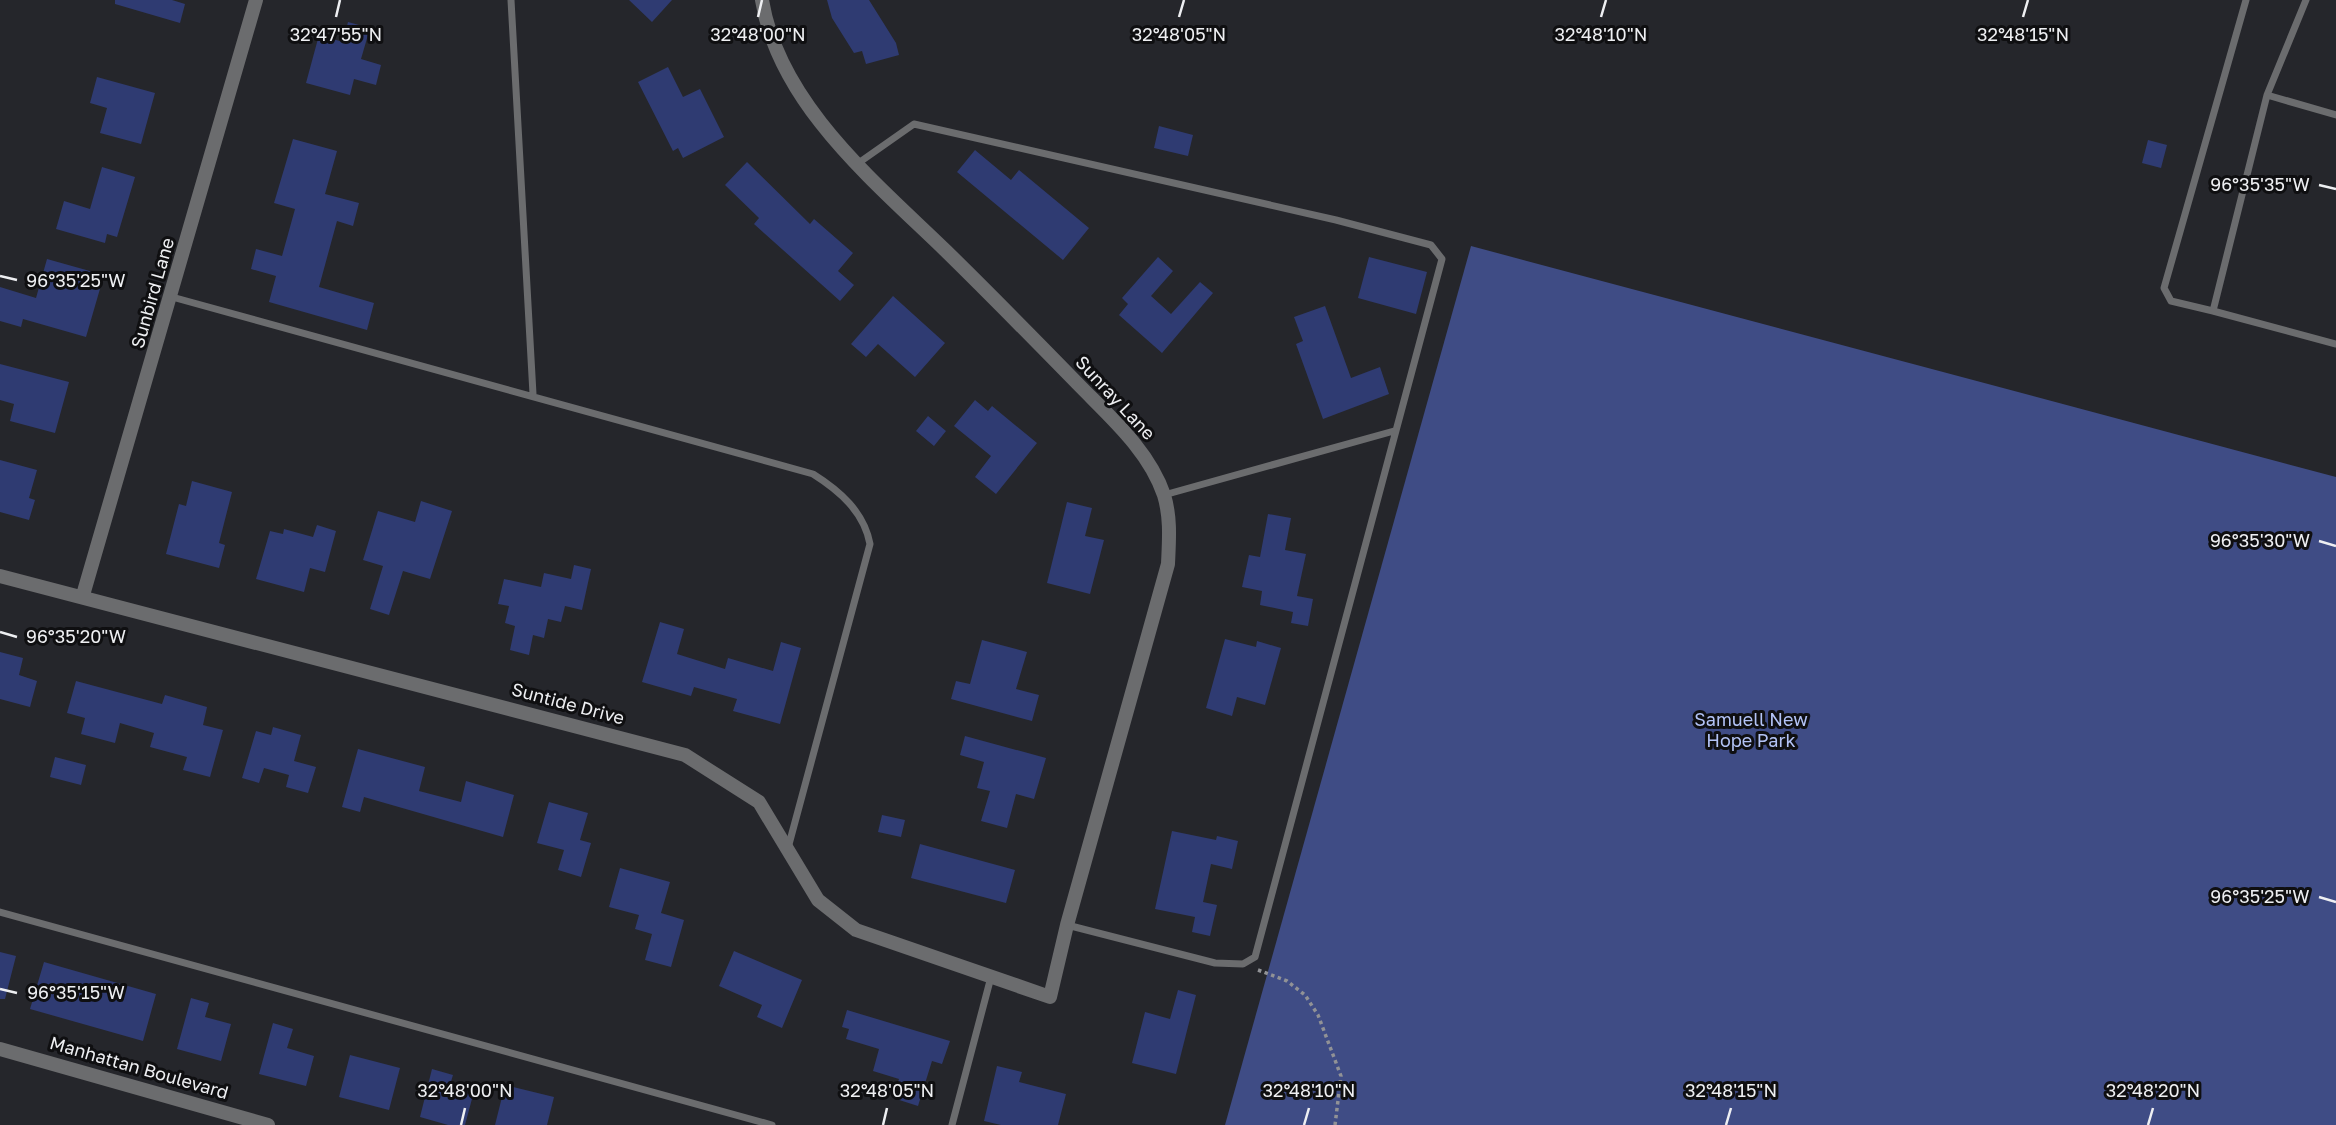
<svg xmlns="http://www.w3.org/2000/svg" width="2336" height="1125" viewBox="0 0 2336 1125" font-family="'Golos Text',sans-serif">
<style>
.forest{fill:#3f4c85}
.building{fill:#2f3b72}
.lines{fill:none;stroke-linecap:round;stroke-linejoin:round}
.path{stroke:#919296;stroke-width:3.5;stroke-dasharray:3.5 3.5;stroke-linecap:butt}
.service{stroke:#6b6c6e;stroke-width:7}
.minor{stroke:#6b6c6e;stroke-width:14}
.ticks{fill:none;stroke:#eeeff2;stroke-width:2.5}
.labels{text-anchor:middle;stroke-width:6;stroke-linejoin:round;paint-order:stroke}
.street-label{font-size:18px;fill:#eeeff2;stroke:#0f0f11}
.park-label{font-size:18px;fill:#b3c3f6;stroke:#0f0f11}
.ticks-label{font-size:18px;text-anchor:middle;fill:#eeeff2;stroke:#0f0f11;stroke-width:6;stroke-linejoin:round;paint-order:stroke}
</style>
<rect width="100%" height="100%" fill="#25262b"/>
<path class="forest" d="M1471 246 2336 477V1125H1225Z"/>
<path class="building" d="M115 0H172L185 4 180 23 115 4Z
M629 0H672L652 22Z
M827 0H869L896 43 899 55 866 64 862 51 854 53 832 18Z
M348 22 370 28 361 59 381 65 376 85 354 79 350 95 306 83 319 35 343 42Z
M668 67 683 97 700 89 724 137 683 158 678 148 673 151 638 82Z
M97 77 155 93 141 144 100 133 107 108 90 103Z
M1159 126 1193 135 1188 156 1154 148Z
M293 139 337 151 325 194 359 203 353 226 337 221 319 287 374 303 367 330 269 302 276 276 251 269 256 249 282 256 295 209 274 203Z
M2148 140 2167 145 2161 168 2142 163Z
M975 150 1011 180 1019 170 1089 228 1063 260 957 172Z
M747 162 810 224 814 219 853 253 838 271 854 285 840 301 754 224 759 218 725 185Z
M102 167 135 177 117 237 107 234 105 243 56 229 64 201 90 209Z
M1158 257 1173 271 1151 296 1171 314 1200 282 1213 293 1162 353 1119 315 1128 304 1122 298Z
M1369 257 1427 272 1416 314 1358 298Z
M47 259 104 275 86 337 23 319 21 327 0 321V287L36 298Z
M893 296 945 343 915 377 878 344 866 357 851 344Z
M1325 306 1351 378 1380 367 1389 394 1323 419 1296 344 1303 341 1294 317Z
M0 364 69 382 55 433 10 421 14 404 0 400Z
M975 400 988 411 992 406 1037 443 996 494 975 477 991 456 954 426Z
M928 416 946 431 934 446 916 431Z
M0 460 37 470 29 498 35 500 29 520 0 512Z
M192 481 232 492 219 543 225 545 219 568 166 554 179 504 186 506Z
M421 501 452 511 430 579 403 571 389 615 370 609 383 566 363 560 378 511 415 522Z
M1067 502 1092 508 1085 536 1104 540 1090 594 1047 583Z
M1268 514 1291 518 1285 550 1306 554 1297 596 1313 599 1308 626 1291 623 1293 612 1260 605 1262 591 1242 587 1249 555 1260 557Z
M317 525 336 531 325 572 310 568 304 592 256 579 270 531 283 534 284 529 313 537Z
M574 565 591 569 582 610 565 606 561 622 548 619 544 638 533 635 529 655 510 650 515 626 505 623 509 606 498 604 504 579 541 587 544 573 571 579Z
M660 622 684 629 677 654 725 669 728 658 773 671 781 642 801 648 780 724 733 711 737 699 694 687 691 696 642 682Z
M1225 639 1256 647 1257 641 1281 648 1265 705 1237 697 1232 716 1206 708Z
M982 640 1027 652 1016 689 1039 695 1032 721 951 699 956 681 970 684Z
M0 652 23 658 19 675 37 681 30 707 0 699Z
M76 681 162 704 165 695 207 707 203 725 223 730 210 777 183 770 187 757 150 747 154 733 120 723 115 743 81 734 85 718 67 713Z
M273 727 301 735 294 761 316 767 308 793 286 787 289 775 264 768 259 783 242 778 256 731 271 735Z
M965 736 1046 758 1034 799 1016 794 1007 828 981 821 990 791 977 788 984 762 960 755Z
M358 749 425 767 419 791 461 802 466 781 514 795 503 837 364 797 360 812 342 807Z
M55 757 86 765 81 785 50 777Z
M549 802 588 813 580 840 591 843 581 877 558 870 564 850 537 843Z
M882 815 905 820 901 837 878 832Z
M1172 831 1216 840 1217 836 1238 841 1232 869 1211 864 1203 902 1217 905 1210 936 1192 932 1195 917 1155 909Z
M920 844 1015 870 1006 903 911 878Z
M620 868 670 882 661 913 684 920 671 967 645 960 652 934 635 929 639 915 609 907Z
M734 951 802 980 782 1028 757 1017 762 1005 719 986Z
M0 952 16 956 5 999H0Z
M44 962 156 994 143 1041 30 1009Z
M1178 990 1196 995 1176 1074 1132 1063 1145 1012 1170 1019Z
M191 998 209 1003 205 1017 231 1024 221 1061 177 1049Z
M847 1010 950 1041 942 1064 932 1061 918 1106 893 1098 899 1079 873 1071 879 1049 846 1039 849 1029 842 1027Z
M273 1023 293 1029 287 1048 314 1056 306 1086 259 1074Z
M350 1055 400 1068 389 1110 339 1097Z
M997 1066 1022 1072 1019 1082 1066 1094 1058 1125H1001L984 1121Z
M432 1069 453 1075 449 1088 473 1095 465 1125H448L420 1117Z
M505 1085 554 1097 547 1125H495Z"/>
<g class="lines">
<path class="path" d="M1258 970 1287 981 1305 995 1318 1015 1341 1076 1335 1125"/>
<path class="service" d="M511 0 533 394
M2306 0 2267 95 2336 115
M2267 95 2213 311 2336 344
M857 164 914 124 1336 220 1431 245 1442 259 1255 957 1243 964 1215 963 1067 925
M172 297 813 474C840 491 864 512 870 544L788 848
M2213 311 2171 301 2164 288 2246 0
M1164 495 1394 431
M0 912 772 1125
M952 1125 991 977"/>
<path class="minor" d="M0 576 685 755 759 802 818 900 856 930 1050 997 1067 925 1168 564C1169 541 1171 518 1164 495 1149 450 1109 416 1077 383 1034 339 991 295 946 251 875 182 779 104 762 0
M83 595 256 0
M0 1049 268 1125"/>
</g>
<path class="ticks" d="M336 17 340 0M758 17 762 0M1179 17 1184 0M1601 17 1606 0M2023 17 2028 0M2319 185 2336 189M0 276 17 280M2319 541 2336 546M0 632 17 637M2319 897 2336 902M0 989 17 993M461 1125 465 1108M883 1125 887 1108M1304 1125 1309 1108M1726 1125 1731 1108M2148 1125 2153 1108"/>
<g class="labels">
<g class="street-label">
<text transform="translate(153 293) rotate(-74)" y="6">Sunbird Lane</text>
<text transform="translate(1115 398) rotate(47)" y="6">Sunray Lane</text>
<text transform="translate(568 704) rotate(15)" y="6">Suntide Drive</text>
<text transform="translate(139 1068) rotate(16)" y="6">Manhattan Boulevard</text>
</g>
<g class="park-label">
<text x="1751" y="726">Samuell New<tspan x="1751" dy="21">Hope Park</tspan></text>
</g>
</g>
<g class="ticks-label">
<text x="336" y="41">32°47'55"N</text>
<text x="758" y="41">32°48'00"N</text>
<text x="1179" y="41">32°48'05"N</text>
<text x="1601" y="41">32°48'10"N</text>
<text x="2023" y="41">32°48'15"N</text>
<text x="2260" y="191">96°35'35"W</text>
<text x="76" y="287">96°35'25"W</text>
<text x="2260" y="547">96°35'30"W</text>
<text x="76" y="643">96°35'20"W</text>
<text x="2260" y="903">96°35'25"W</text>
<text x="76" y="999">96°35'15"W</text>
<text x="465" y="1097">32°48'00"N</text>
<text x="887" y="1097">32°48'05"N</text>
<text x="1309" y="1097">32°48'10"N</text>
<text x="1731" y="1097">32°48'15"N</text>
<text x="2153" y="1097">32°48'20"N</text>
</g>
</svg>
